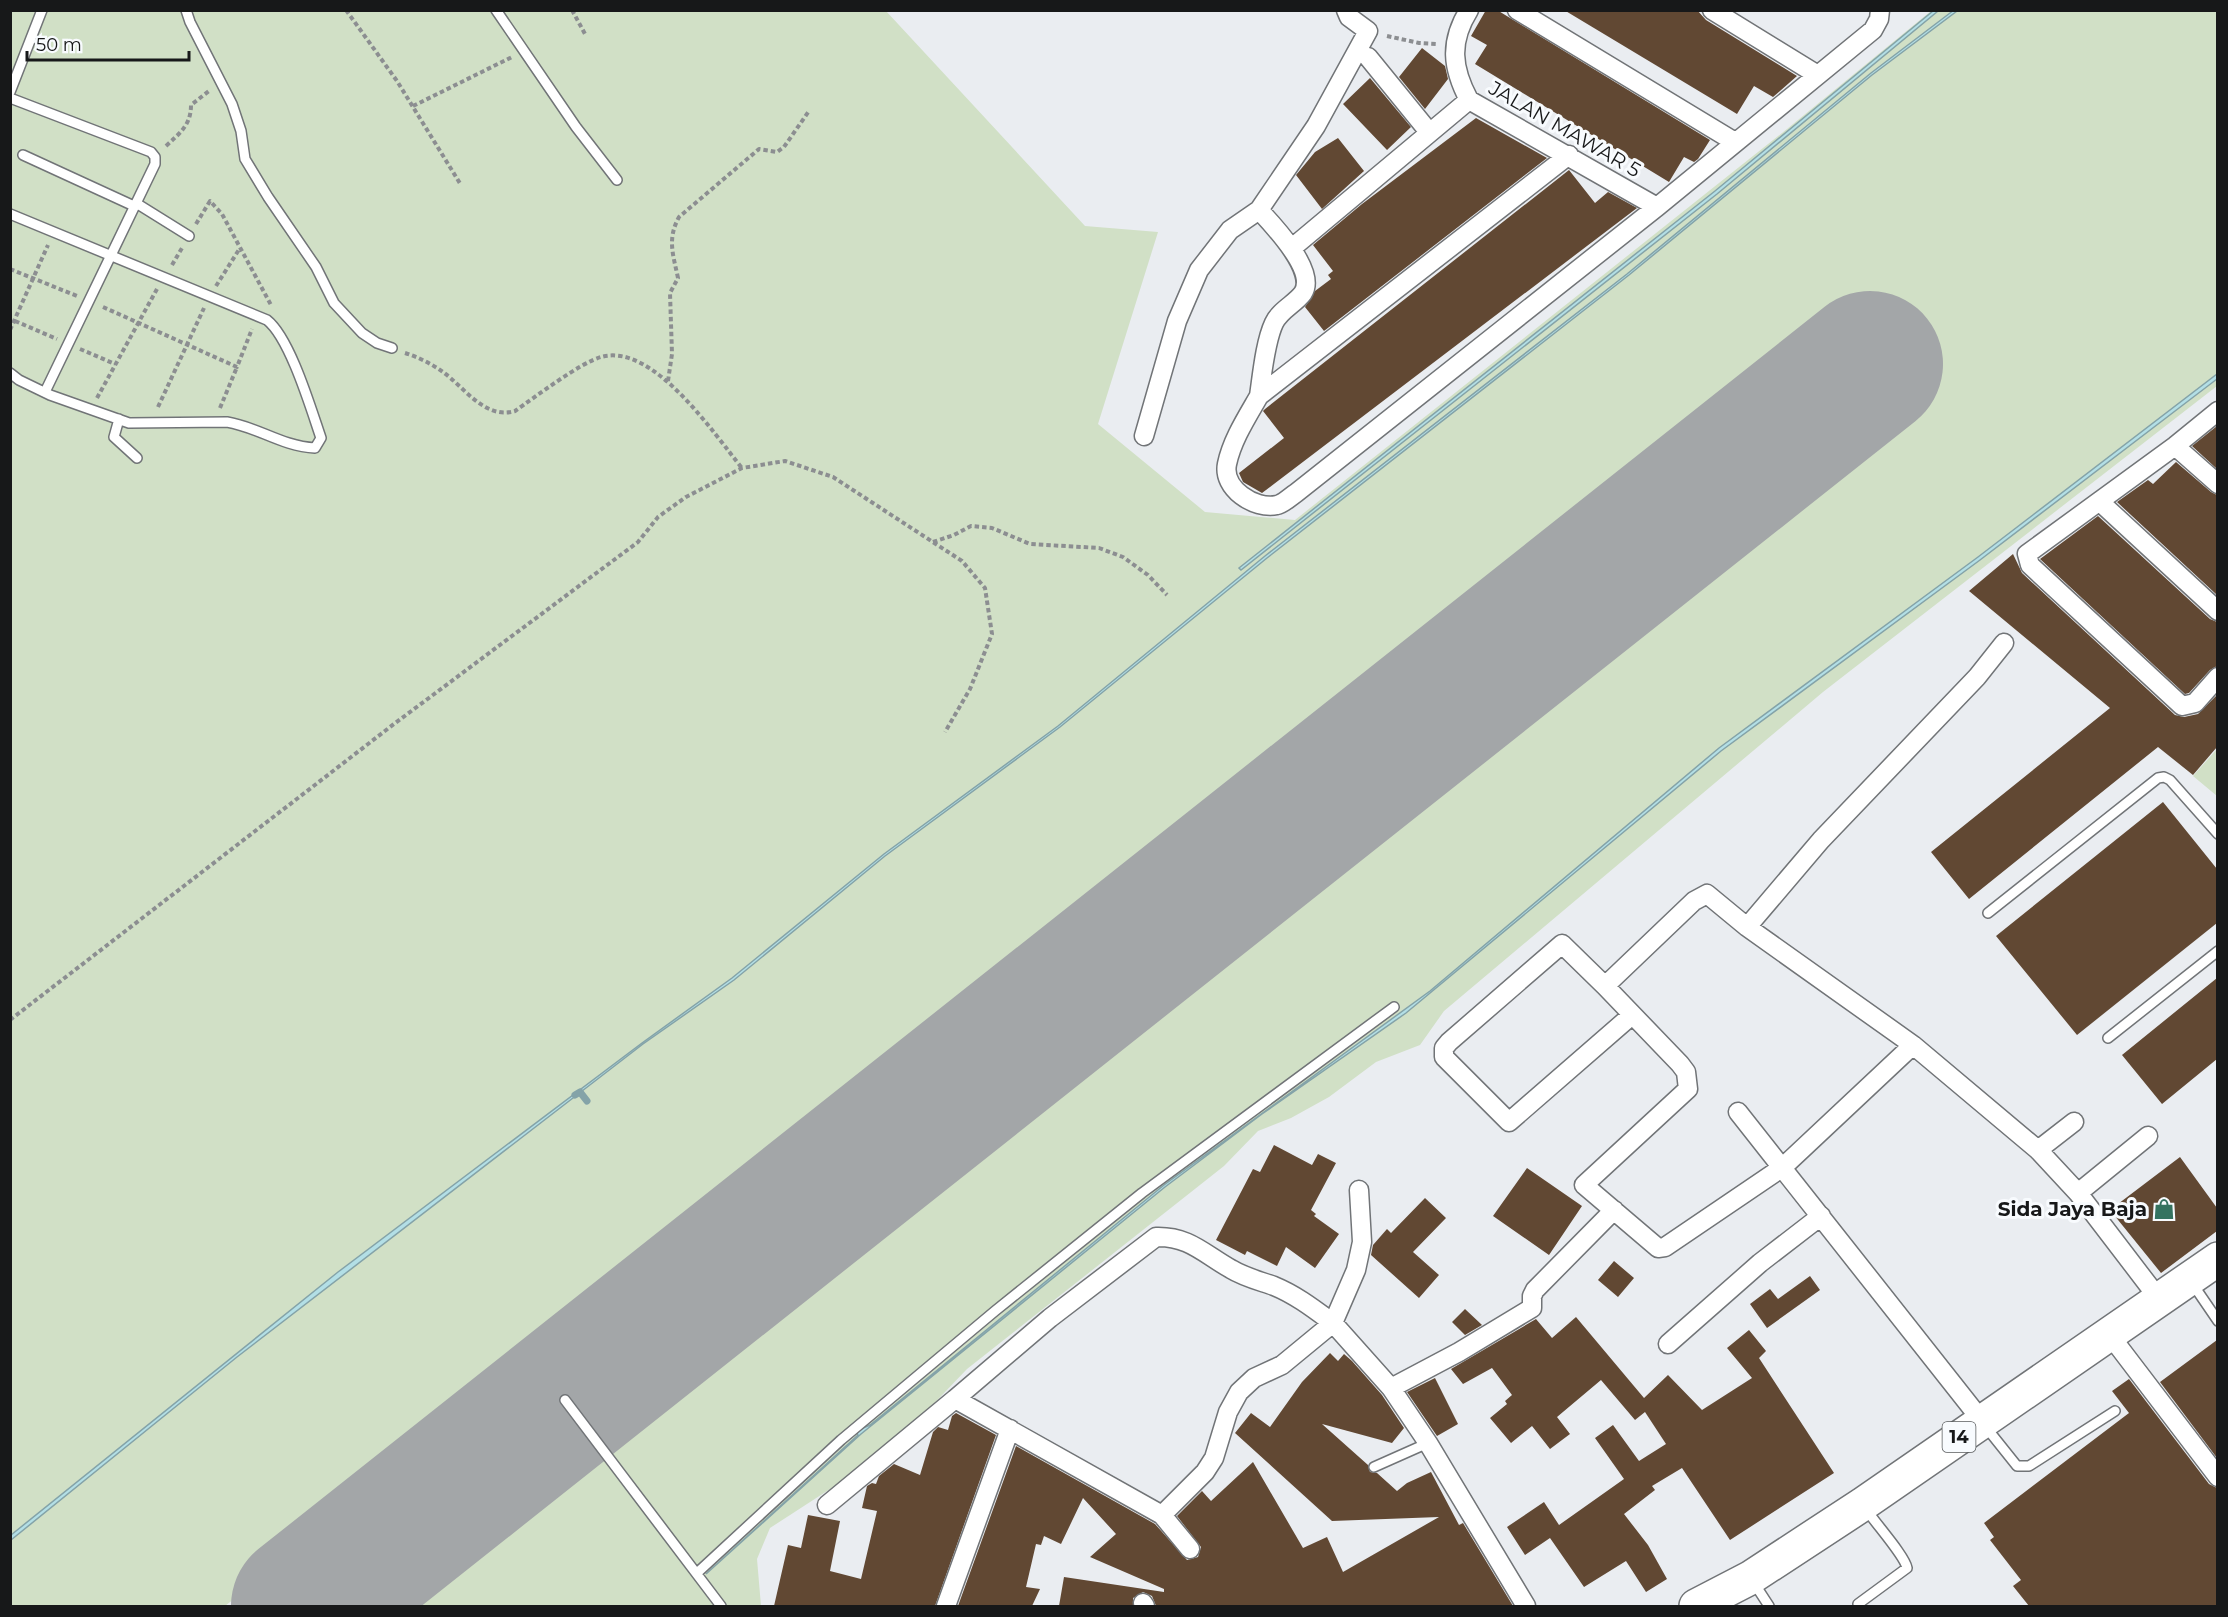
<svg xmlns="http://www.w3.org/2000/svg" width="2228" height="1617" viewBox="0 0 2228 1617" font-family="Montserrat,sans-serif">
<style>
.green{fill:#d1e0c6}
.water{fill:#b3dfe6;stroke:#84a3a8;stroke-width:1.5}
.lines{fill:none;stroke-linecap:round;stroke-linejoin:round}
.stream{stroke:#84a3a8;stroke-width:7}
.runway{stroke:#a3a6a8;stroke-width:146}
.building{fill:#614833}
.lane-casing{stroke:#717477;stroke-width:12}
.street-casing{stroke:#717477;stroke-width:21}
.highway-casing{stroke:#717477;stroke-width:36}
.path{stroke:#8c8e91;stroke-width:4;stroke-dasharray:4.5 3;stroke-linecap:butt}
.lane{stroke:#fff;stroke-width:9}
.street{stroke:#fff;stroke-width:18}
.highway{stroke:#fff;stroke-width:33}
.labels{text-anchor:middle;stroke-width:6;stroke-linejoin:round;paint-order:stroke}
.shield{fill:#f8fbfe;stroke:#5a5c5e;stroke-width:1.5}
.shield-label{font-size:18px;font-weight:bold;fill:#171819}
.street-label{font-size:20px;fill:#171819;stroke:#f8fbfe}
.poi-label{font-size:20px;font-weight:bold;fill:#171819;stroke:#f8fbfe;text-anchor:end}
</style>
<rect width="100%" height="100%" fill="#eaedf1"/>
<path class="green" d="M11 11H886L1085 226 1158 232 1098 424 1205 512 1295 520 1787 129 1931 11H2217V386L1823 692 1444 1011 1420 1045 1376 1062 1329 1097 1291 1118 1258 1131 1224 1166 967 1369 901 1438 844 1480 770 1528 757 1559 761 1606H384L1899 403 1840 326 225 1606H11Z
M2217 749V796L2193 776Z"/>
<path class="water" d="M1954 10 1957 11 1872 75 1629 275 1267 558 1060 727 885 856 734 980 643 1044 237 1357 11 1540V1535L338 1272 642 1043 732 978 884 854 1058 726 1265 556 1627 274 1871 73Z
M1933 11H1938L1717 194 1241 570 1239 568 1715 191Z
M2217 374V379L1980 560 1721 751 1406 1013 1262 1114 1165 1187 861 1434 706 1574 858 1435 856 1431 870 1425 1164 1185 1430 991 1719 748 1978 557Z"/>
<g class="lines">
<path class="stream" d="M575 1095 580 1092 587 1101"/>
<path class="runway" d="M304 1606 1870 364"/>
</g>
<path class="building" d="M1486 10H1497L1710 140 1698 159 1694 162 1684 157 1669 182 1475 64 1487 45 1471 36Z
M1564 10H1697L1706 20 1797 76 1773 97 1754 86 1737 114Z
M1422 48 1445 66 1448 79 1425 109 1399 77Z
M1370 78 1411 127 1387 150 1343 104Z
M1476 118 1547 158 1324 331 1305 307 1315 291 1331 279 1328 275 1333 271 1313 245 1362 204Z
M1338 138 1364 171 1322 209 1296 175 1315 152Z
M1569 170 1595 203 1608 192 1637 208 1262 493 1243 482 1239 473 1284 438 1263 411 1265 409Z
M2217 426V469L2192 446Z
M2176 462 2211 492 2217 495V595L2117 502 2148 480 2153 484Z
M2098 516 2210 619 2217 622V666L2210 670 2189 693 2185 694 2040 559Z
M2013 554 2022 573 2175 715 2184 717 2198 714 2217 695V747L2193 775 2158 747 1969 899 1931 852 2110 708 1969 591Z
M2163 802 2217 869V923L2077 1035 1996 936Z
M2217 978V1059L2162 1104 2122 1055Z
M1274 1145 1312 1165 1318 1154 1336 1163 1311 1210 1316 1214 1314 1216 1339 1234 1315 1268 1286 1247 1277 1266 1247 1251 1245 1255 1216 1240 1253 1169 1260 1172Z
M2180 1157 2217 1208V1231L2161 1273 2110 1210Z
M1527 1168 1582 1206 1549 1255 1493 1216Z
M1425 1198 1446 1218 1413 1252 1439 1275 1419 1298 1371 1255 1373 1245 1387 1229 1391 1233Z
M1614 1261 1634 1278 1618 1297 1598 1280Z
M1810 1276 1820 1290 1767 1328 1750 1304 1770 1289 1778 1299Z
M1465 1309 1482 1325 1465 1335 1452 1322Z
M1576 1317 1644 1398 1668 1375 1702 1410 1752 1378 1727 1348 1749 1330 1766 1351 1759 1358 1834 1473 1730 1540 1682 1468 1652 1486 1655 1490 1624 1514 1648 1545 1667 1579 1646 1592 1626 1561 1584 1587 1550 1538 1525 1555 1507 1527 1544 1502 1559 1525 1624 1479 1595 1438 1613 1425 1639 1461 1666 1444 1645 1412 1635 1420 1601 1380 1557 1417 1570 1434 1550 1449 1532 1426 1511 1443 1490 1418 1507 1404 1505 1401 1512 1395 1492 1368 1463 1384 1451 1369 1536 1319 1552 1338Z
M2217 1340V1458L2160 1382Z
M1330 1353 1338 1361 1344 1354 1352 1361 1382 1395 1404 1428 1392 1443 1322 1424 1368 1465 1370 1472 1377 1473 1397 1491 1407 1483 1431 1472 1459 1525 1463 1523 1513 1606H1156L1152 1596 1143 1592 1133 1598V1606H1059L1064 1577 1164 1592V1589L1090 1557 1116 1534 1083 1498 1061 1544 1044 1536 1041 1545 1036 1544 1026 1587 1040 1589 1032 1606H958L1016 1446 1155 1524 1187 1560 1198 1557 1201 1547 1177 1516 1202 1491 1211 1501 1253 1462 1303 1548 1327 1537 1343 1572 1439 1517 1332 1521 1235 1433 1251 1413 1270 1427 1302 1382Z
M1435 1378 1458 1424 1437 1436 1407 1392Z
M2129 1379 2209 1484 2217 1488V1606H2029L2013 1586 2021 1580 1990 1540 1994 1537 1984 1523 2129 1413 2112 1391Z
M956 1413 996 1435 935 1606H774L788 1545 801 1548 808 1515 840 1521 830 1571 861 1579 877 1511 862 1508 867 1486 872 1483 876 1484 879 1476 894 1464 920 1475 933 1432 938 1427 948 1430 952 1416Z"/>
<g class="lines">
<defs>
<path id="lane" d="M186 10 190 22 232 104 241 131 245 159 268 197 316 267 334 303 362 333 377 343 392 348
M496 10 576 127 617 180
M10 92 42 10
M10 98 151 152 155 157V164L45 392
M23 155 134 206
M136 203 189 236
M10 214 267 320C290 338 311 409 321 438L315 448C281 446 258 427 227 422L129 423 50 395 19 380 10 373
M119 419 114 437 137 458
M1988 913 2158 778 2164 777 2170 780 2218 834
M2108 1038 2218 951
M2192 1283 2218 1321
M565 1400 721 1606
M1985 1426 2017 1466H2029L2115 1411
M1374 1467 1428 1443
M697 1573 841 1440 995 1311 1142 1193 1394 1007
M1754 1583 1769 1606
M1858 1604 1907 1568C1905 1556 1875 1523 1866 1509"/>
<path id="street" d="M1469 10C1449 42 1452 68 1469 100L1657 207
M1517 10 1735 142
M1712 10 1816 74
M1368 57 1429 132
M1569 155 1259 396C1247 417 1232 440 1227 464 1222 488 1254 510 1277 505 1283 504 1290 497 1296 493L1657 207 1873 30 1879 19 1880 10
M1292 248 1469 100
M1259 396C1262 376 1265 342 1274 323 1280 310 1295 304 1303 293 1317 271 1273 225 1259 210
M2218 411 2175 446 2027 554 2030 565 2182 706 2195 703 2218 677
M1144 436 1177 321 1199 270 1230 230 1259 210 1316 126 1368 31 1349 17 1346 10
M2175 446 2218 484
M2100 502 2218 611
M1747 927 1821 840 1977 677 2004 643
M1605 986 1680 1064 1686 1072 1688 1089 1584 1185 1658 1248 1665 1247 1783 1167 1913 1045
M1632 1015 1509 1122 1444 1057V1048L1449 1042 1562 944 1605 986 1694 901 1707 894 1747 927 1913 1045 2038 1150 2078 1193 2159 1299
M1738 1112 1982 1421
M2038 1150 2074 1122
M2078 1193 2148 1136
M2109 1334 2218 1477
M1668 1344 1760 1263 1821 1216
M1391 1388 1459 1352 1532 1308V1296L1535 1290 1614 1210
M955 1399 1050 1318 1156 1237C1189 1236 1204 1254 1231 1269 1244 1277 1260 1281 1274 1286 1296 1295 1314 1309 1333 1323L1356 1270 1362 1242 1359 1190
M827 1505 955 1399 1162 1515 1190 1549
M1162 1515 1205 1472 1214 1458 1228 1412 1239 1392 1254 1378 1282 1365 1333 1323 1391 1388 1428 1443 1526 1606
M1143 1603 1145 1606
M946 1606 1010 1429"/>
<path id="highway" d="M1696 1606 1750 1578 1863 1504 2218 1259"/>
</defs>
<use href="#lane" class="lane-casing"/>
<use href="#street" class="street-casing"/>
<use href="#highway" class="highway-casing"/>
<path class="path" d="M346 10 397 81 461 185
M572 10 585 34
M1387 36 1419 43 1438 44
M413 106 512 57
M166 146C180 133 191 125 191 105L209 91
M196 224 210 201 222 214 271 305
M172 265 182 248
M10 269 77 296
M216 286 240 248
M103 307 237 367 252 329
M15 321 57 339
M10 330 48 245
M80 349 115 364
M405 353C418 357 432 364 443 372 464 387 485 420 515 411 535 397 580 363 601 357 653 342 714 434 742 468
M668 381 672 354 670 293 678 278C673 254 667 239 679 217L759 149 777 152 784 147 809 111
M97 398 157 289
M158 407 204 308
M220 408 237 367
M933 542 954 535 971 526 992 528 1030 544 1099 548 1123 557 1148 575 1167 595
M10 1020 394 724 638 542 658 517 686 497 742 468 785 461 833 477 962 561 985 588 992 634 970 689 945 732"/>
<use href="#lane" class="lane"/>
<use href="#street" class="street"/>
<use href="#highway" class="highway"/>
</g>
<defs>
<symbol id="shop-bare" viewBox="-9 -9 18 18"><path d="M-5-2.5h2.3a2.7 3.5 0 0 1 5.4 0H5L5.5 6h-11ZM-1.5-2.5h3a1.5 2.3 0 0 0-3 0Z" fill="#357360" stroke="#f8fbfe" stroke-width="2.5" paint-order="stroke"/></symbol>
</defs>
<g fill-rule="evenodd">
<use href="#shop-bare" x="2149" y="1194" width="30" height="30"/>
</g>
<g class="labels">
<rect class="shield" x="1942.5" y="1422" width="33" height="30" rx="4.5"/>
<g class="shield-label">
<text x="1959" y="1443">14</text>
</g>
<g class="street-label">
<text transform="translate(1565 129) rotate(30)" y="7">JALAN MAWAR 5</text>
</g>
<g class="poi-label">
<text x="2147" y="1216">Sida Jaya Baja</text>
</g>
</g>
<rect width="2228" height="1617" fill="none" stroke="#171819" stroke-width="24"/>
<path d="M27 51v9h162v-9" fill="none" stroke="#171819" stroke-width="3"/>
<text x="36" y="51" font-size="18" fill="#171819" stroke="#f8fbfe" stroke-width="4.5" paint-order="stroke">50 m</text>
</svg>
